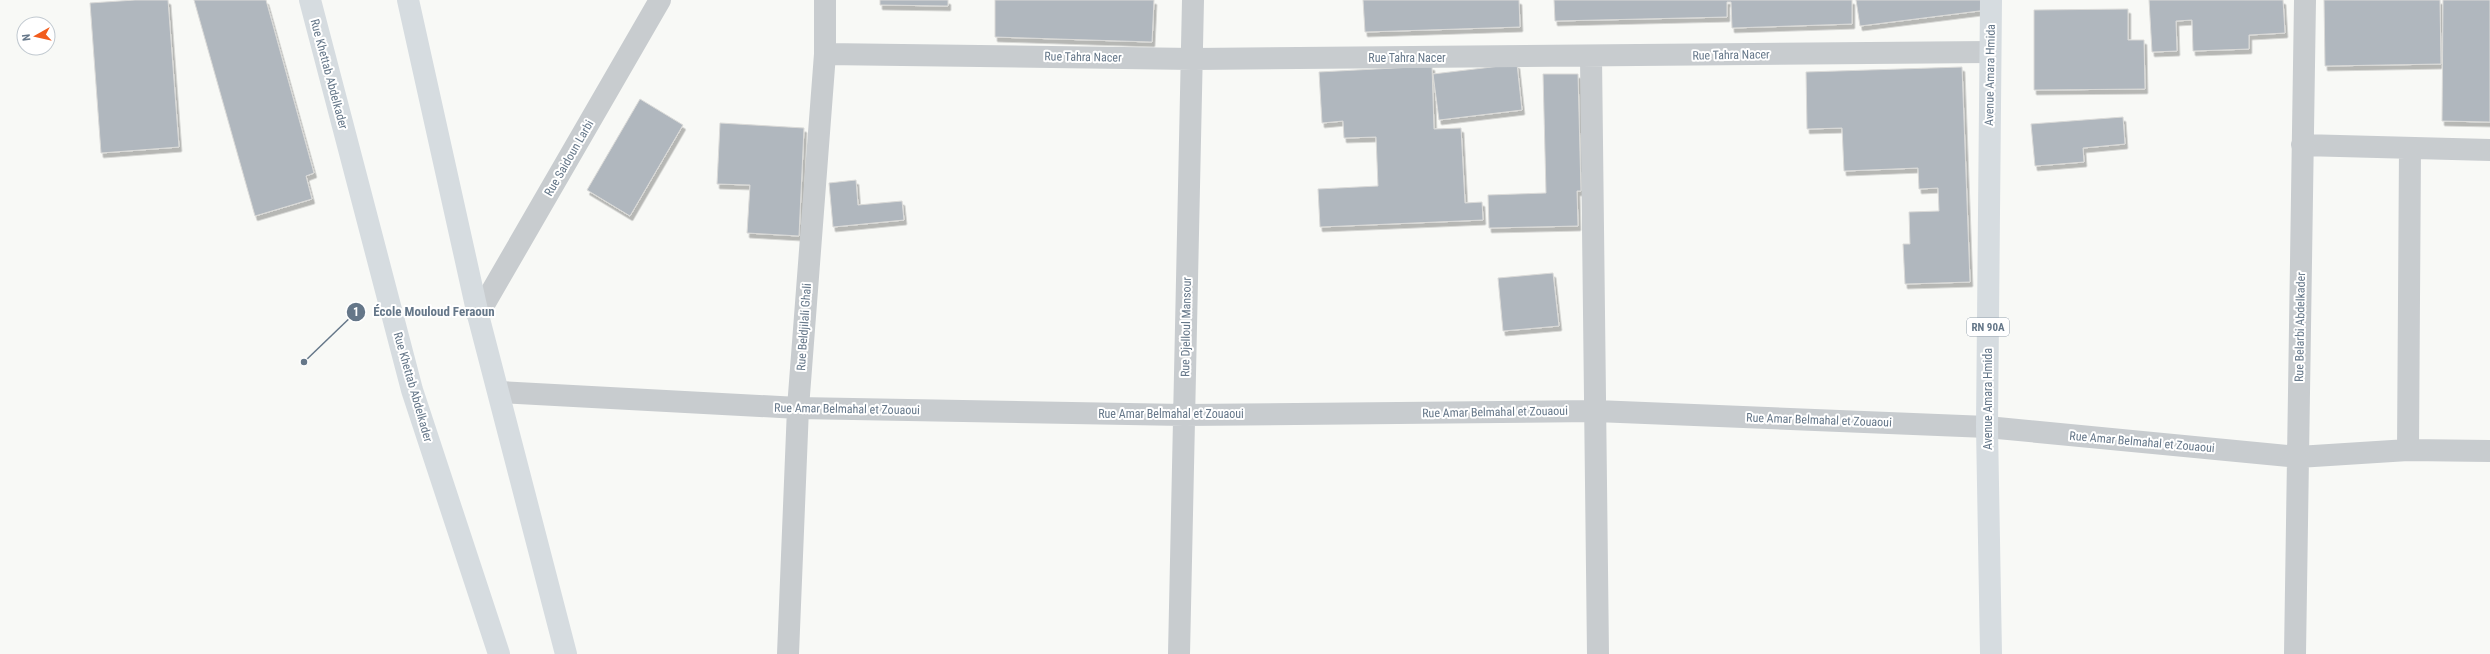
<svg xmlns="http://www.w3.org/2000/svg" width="2490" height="654" viewBox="0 0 2490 654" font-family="'Roboto Condensed',sans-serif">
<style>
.building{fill:#b0b7be;stroke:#dadad8;filter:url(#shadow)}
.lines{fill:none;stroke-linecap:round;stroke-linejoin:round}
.minor{stroke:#c8cccf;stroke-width:22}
.major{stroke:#d6dce0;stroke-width:22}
.labels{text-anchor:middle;stroke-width:4;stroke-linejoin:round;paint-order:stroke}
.shield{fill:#fff;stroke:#93a0ac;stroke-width:1}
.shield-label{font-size:11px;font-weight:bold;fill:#657789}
.street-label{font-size:12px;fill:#657789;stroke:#fff}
.leader{fill:none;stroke:#657789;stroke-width:1.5}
.callout-dot{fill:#657789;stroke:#fff;stroke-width:1.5}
.mark-label{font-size:12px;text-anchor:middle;font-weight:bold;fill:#fff}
.callout-label{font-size:13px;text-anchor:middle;font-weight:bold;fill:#657789;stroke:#fff;stroke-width:4;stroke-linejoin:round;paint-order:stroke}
</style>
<defs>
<filter id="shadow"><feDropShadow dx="2.5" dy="4.5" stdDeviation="0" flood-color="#0004"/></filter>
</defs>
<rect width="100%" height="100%" fill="#f8f9f6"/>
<path class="building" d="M135 0H168L179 147 101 153 90 3Z
M194 0H266L314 173 306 176 312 199 255 216Z
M880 0H948V6L880 5Z
M995 0H1154L1152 42 995 37Z
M1363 0H1519L1520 27 1365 32Z
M1554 0H1852V24L1732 28 1731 2H1727V17L1555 21Z
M1856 0H1985L1987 10 1860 26Z
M2149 0H2283L2285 33 2249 35V49L2193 51 2192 20 2176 21 2177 51 2152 52Z
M2324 0H2440L2441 64 2325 66Z
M2443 0H2490V122L2442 121Z
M2128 9V40H2144L2145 89 2034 90V10Z
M1517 64 1522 110 1439 120 1433 74Z
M1432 66 1434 129 1461 128 1465 203 1482 202 1483 220 1320 227 1318 189 1378 186 1376 137 1344 138 1343 121 1322 123 1319 72Z
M1962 67 1970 282 1905 284 1903 244H1910L1909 212 1939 211 1938 188 1919 189 1918 168 1844 171 1842 128 1807 129 1806 72Z
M1543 74H1578L1581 191H1577L1578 226 1489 228 1488 195 1546 193Z
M640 99 683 125 630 216 587 190Z
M2123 117 2125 144 2083 148 2084 162 2035 166 2031 124Z
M720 123 804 128 799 236 747 233 750 185 717 184Z
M856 180 858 205 902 201 904 220 833 227 829 183Z
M1553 273 1559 326 1503 331 1498 278Z"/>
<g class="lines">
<path class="minor" d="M825 54 1193 59 1990 52
M1591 57 1598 654
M2302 145 2490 150
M478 315 660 0
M499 392 798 408 1184 415 1596 411 1987 427 2298 457 2408 450 2490 451
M2408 450 2410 148
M788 654 798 408 825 54V0
M1179 654 1193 0
M2295 654 2305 0"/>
<path class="major" d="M310 0 412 390 499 654
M408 0 478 315 566 654
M1991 654 1987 427 1991 0"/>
</g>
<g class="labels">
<rect class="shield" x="1967" y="318" width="42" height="18" rx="3"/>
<g class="shield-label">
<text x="1988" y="331">RN 90A</text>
</g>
<g class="street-label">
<text transform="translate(1731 55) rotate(-1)" y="4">Rue Tahra Nacer</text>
<text transform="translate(1083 57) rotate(1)" y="4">Rue Tahra Nacer</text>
<text x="1407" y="62">Rue Tahra Nacer</text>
<text transform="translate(329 74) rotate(75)" y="4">Rue Khettab Abdelkader</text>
<text transform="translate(1990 75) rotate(-89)" y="4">Avenue Amara Hmida</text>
<text transform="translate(569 158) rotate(-60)" y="4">Rue Saidoun Larbi</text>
<text transform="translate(804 327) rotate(-86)" y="4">Rue Beldjilali Ghali</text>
<text transform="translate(1186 327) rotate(-89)" y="4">Rue Djelloul Mansour</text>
<text transform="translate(2300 327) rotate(-89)" y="4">Rue Belarbi Abdelkader</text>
<text transform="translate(413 387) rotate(74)" y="4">Rue Khettab Abdelkader</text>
<text transform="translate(1988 399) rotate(-90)" y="4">Avenue Amara Hmida</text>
<text transform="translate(847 409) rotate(1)" y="4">Rue Amar Belmahal et Zouaoui</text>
<text transform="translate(1495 412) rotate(-1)" y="4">Rue Amar Belmahal et Zouaoui</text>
<text x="1171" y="418">Rue Amar Belmahal et Zouaoui</text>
<text transform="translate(1819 420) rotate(2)" y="4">Rue Amar Belmahal et Zouaoui</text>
<text transform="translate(2142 442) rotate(5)" y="4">Rue Amar Belmahal et Zouaoui</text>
</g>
</g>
<path class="leader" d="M304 362L356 312"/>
<g class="callout-dot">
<circle cx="304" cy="362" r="4"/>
<circle cx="356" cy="312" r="10"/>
</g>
<g class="mark-label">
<text x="356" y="316">1</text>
</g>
<g class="callout-label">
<text x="434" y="316">École Mouloud Feraoun</text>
</g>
<g transform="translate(36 36) rotate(262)"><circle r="19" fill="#ffffff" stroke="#c1c9d0"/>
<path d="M0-3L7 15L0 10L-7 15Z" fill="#f25c1c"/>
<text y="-6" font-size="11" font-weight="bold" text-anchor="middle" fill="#657789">N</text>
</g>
</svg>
